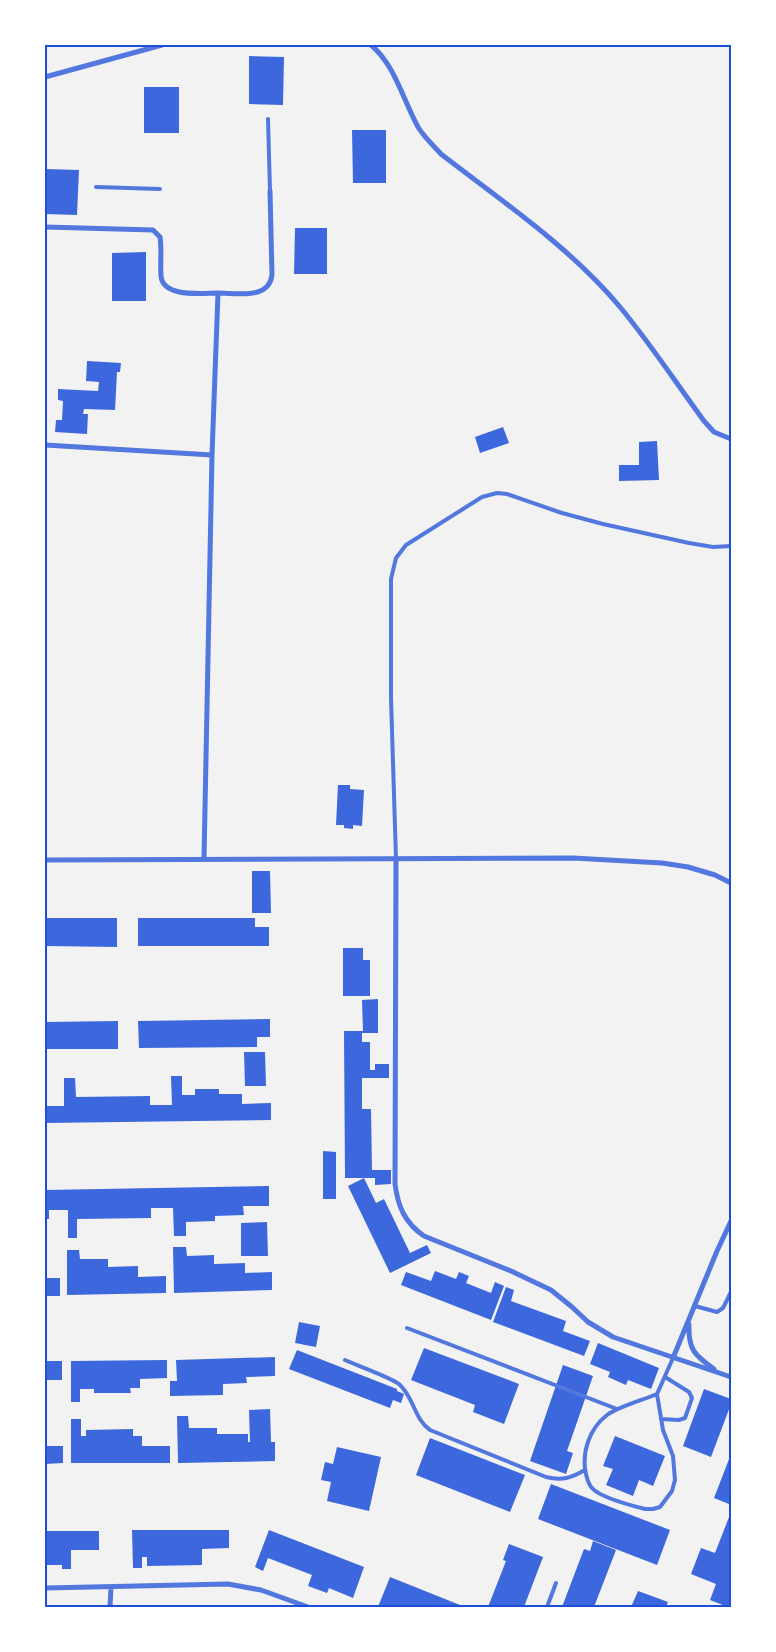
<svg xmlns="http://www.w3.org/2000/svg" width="776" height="1652" viewBox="0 0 776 1652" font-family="Mulish,sans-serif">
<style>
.building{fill:#3d67dc}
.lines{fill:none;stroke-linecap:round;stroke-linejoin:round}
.service{stroke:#5277de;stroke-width:4}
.minor{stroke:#5277de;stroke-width:5}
.neatline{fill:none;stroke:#1d4ed8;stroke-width:2}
</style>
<rect width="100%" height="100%" fill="#f2f2f2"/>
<path class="building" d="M249 56 284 57 283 105 249 104Z
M144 87H179V133H144Z
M352 130H386V183H353Z
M45 169 79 170 77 215 45 214Z
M295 228H327V274H294Z
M146 252V301H112V253Z
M87 361 121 363 120 372H117L115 410 84 409 83 414H88L87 434 55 432 56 420H62L63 401 58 400V389L98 391 99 382 86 381Z
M503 427 509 443 480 453 475 437Z
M657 441 659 480 619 481V465H639V442Z
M338 785H350V789L364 790 362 826 353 825V829L344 828V825H336Z
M252 871H270L271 913H252Z
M45 918H117V947L45 946Z
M138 918H255V927H269V946H138Z
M343 948H363V960H370V996H343Z
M378 999V1033H362V1042H370V1070H375V1064H389V1078H362V1109H371L372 1170H391V1184L375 1185V1178H345L344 1031H363L362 1000Z
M270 1019V1037H257V1047L139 1048 138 1021Z
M118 1021V1049H45V1022Z
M244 1052H265L266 1086H245Z
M171 1076H182V1095H195V1089H219V1094H242V1104L271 1103V1120L45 1123V1096H47V1106H64V1078H75L76 1097 150 1096V1105H172Z
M323 1151 336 1152V1199H323Z
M364 1178 376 1203 384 1199 410 1253 427 1245 431 1253 390 1273 348 1186Z
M269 1186V1206H243L244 1215 215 1216V1221L186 1222V1236H174L173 1208H151V1218L77 1219V1238H68V1210H49V1219H45V1190Z
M267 1222 268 1256H241V1223Z
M173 1247H186L187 1256 214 1255V1264L245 1263V1273L272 1272V1290L174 1293Z
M67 1250H79L80 1259H108V1267L138 1266V1277L166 1276V1293L67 1295Z
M435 1271 456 1279 459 1272 469 1276 466 1283 491 1293 495 1282 504 1286 491 1320 401 1285 406 1272 431 1281Z
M45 1278H60V1296H45Z
M506 1287 514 1290 511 1301 566 1321 563 1331 590 1341 584 1356 493 1322Z
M299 1322 320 1326 316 1347 295 1343Z
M598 1343 659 1368 651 1389 628 1380 626 1385 608 1377 610 1372 590 1364Z
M424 1348 519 1384 504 1424 473 1412 475 1405 411 1380Z
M297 1350 397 1389V1391L404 1394 401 1403 393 1400 390 1408 289 1369Z
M275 1357V1376L246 1377 247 1383 223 1384V1395L170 1396V1381H177L176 1360Z
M167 1360V1378L140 1379V1388H130L131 1393H94V1389H80V1402H71V1361Z
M45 1361H62V1380H45Z
M563 1365 593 1376 567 1451 573 1453 566 1474 530 1461Z
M704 1389 731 1399V1404L711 1457 683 1446Z
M270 1409 271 1442H275V1461L178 1463 177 1416H188L189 1428H217V1434H248V1442H250L249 1410Z
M71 1419H81V1436H86V1430L133 1429V1436H142V1446H170V1463H71Z
M615 1436 665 1456 653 1486 639 1480 633 1496 606 1485 613 1469 603 1466Z
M430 1438 525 1475 510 1512 416 1475Z
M45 1446H63V1463L45 1464Z
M337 1447 381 1457 369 1511 327 1501 331 1482 321 1480 325 1462 333 1464Z
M731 1454V1499L729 1504 714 1498Z
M551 1484 670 1530 657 1565 538 1519Z
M731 1512V1607H728L710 1600 716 1584 691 1574 701 1548 715 1553Z
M132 1530H229V1548L202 1549V1565L147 1566V1557H142V1568H133Z
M269 1530 364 1567 353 1598 329 1588 327 1593 308 1586 312 1575 268 1558 263 1571 255 1567Z
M45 1531H99V1550H71V1569H62V1565H45Z
M593 1541 616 1550 594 1607H562L584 1549 590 1551Z
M509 1544 543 1557 524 1607H488L506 1561 503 1560Z
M390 1577 465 1607H378Z
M638 1591 668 1602 666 1607H631Z"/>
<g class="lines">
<path class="service" d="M268 119 270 191
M96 187 160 189
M396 859 391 698V579L396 558 406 545 482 497 497 493 507 494 562 513 603 524 689 543 713 547 731 546
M695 1306 717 1312 723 1308 731 1292
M407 1328 617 1409
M345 1360C358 1366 390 1377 399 1384 414 1397 414 1419 430 1430L546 1477C562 1481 571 1478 585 1470
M657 1394C643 1400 618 1407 607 1415 590 1428 581 1452 586 1474 587 1478 588 1484 592 1488 600 1497 633 1506 645 1509H653L660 1507 672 1491 675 1480 673 1456 663 1430 657 1394 673 1358
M661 1419 679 1420 685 1418 692 1398 689 1392 665 1377
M547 1607 556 1583"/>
<path class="minor" d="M371 45C395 65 403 100 418 127 424 137 433 145 441 154 503 202 570 247 620 307 650 343 676 383 704 421L714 432 731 439
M45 77 162 45
M45 227 153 230 160 237C162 250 160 263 161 276 163 298 202 293 218 293L212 455 204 859
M218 293C237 293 269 300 272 275L270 191
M45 445 212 455
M396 859 395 1184C398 1207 405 1223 424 1236L511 1271 551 1290 572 1307 588 1322 613 1337 731 1377
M45 860 573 858 662 863 688 867 715 875 731 883
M689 1324C688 1349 694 1355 714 1369
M673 1358 717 1251 731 1221
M45 1588 228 1584 261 1590 308 1607
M110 1607 111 1587"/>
</g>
<rect width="776" height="1652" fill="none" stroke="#ffffff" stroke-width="92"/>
<rect x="46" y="46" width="684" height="1560" class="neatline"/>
</svg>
